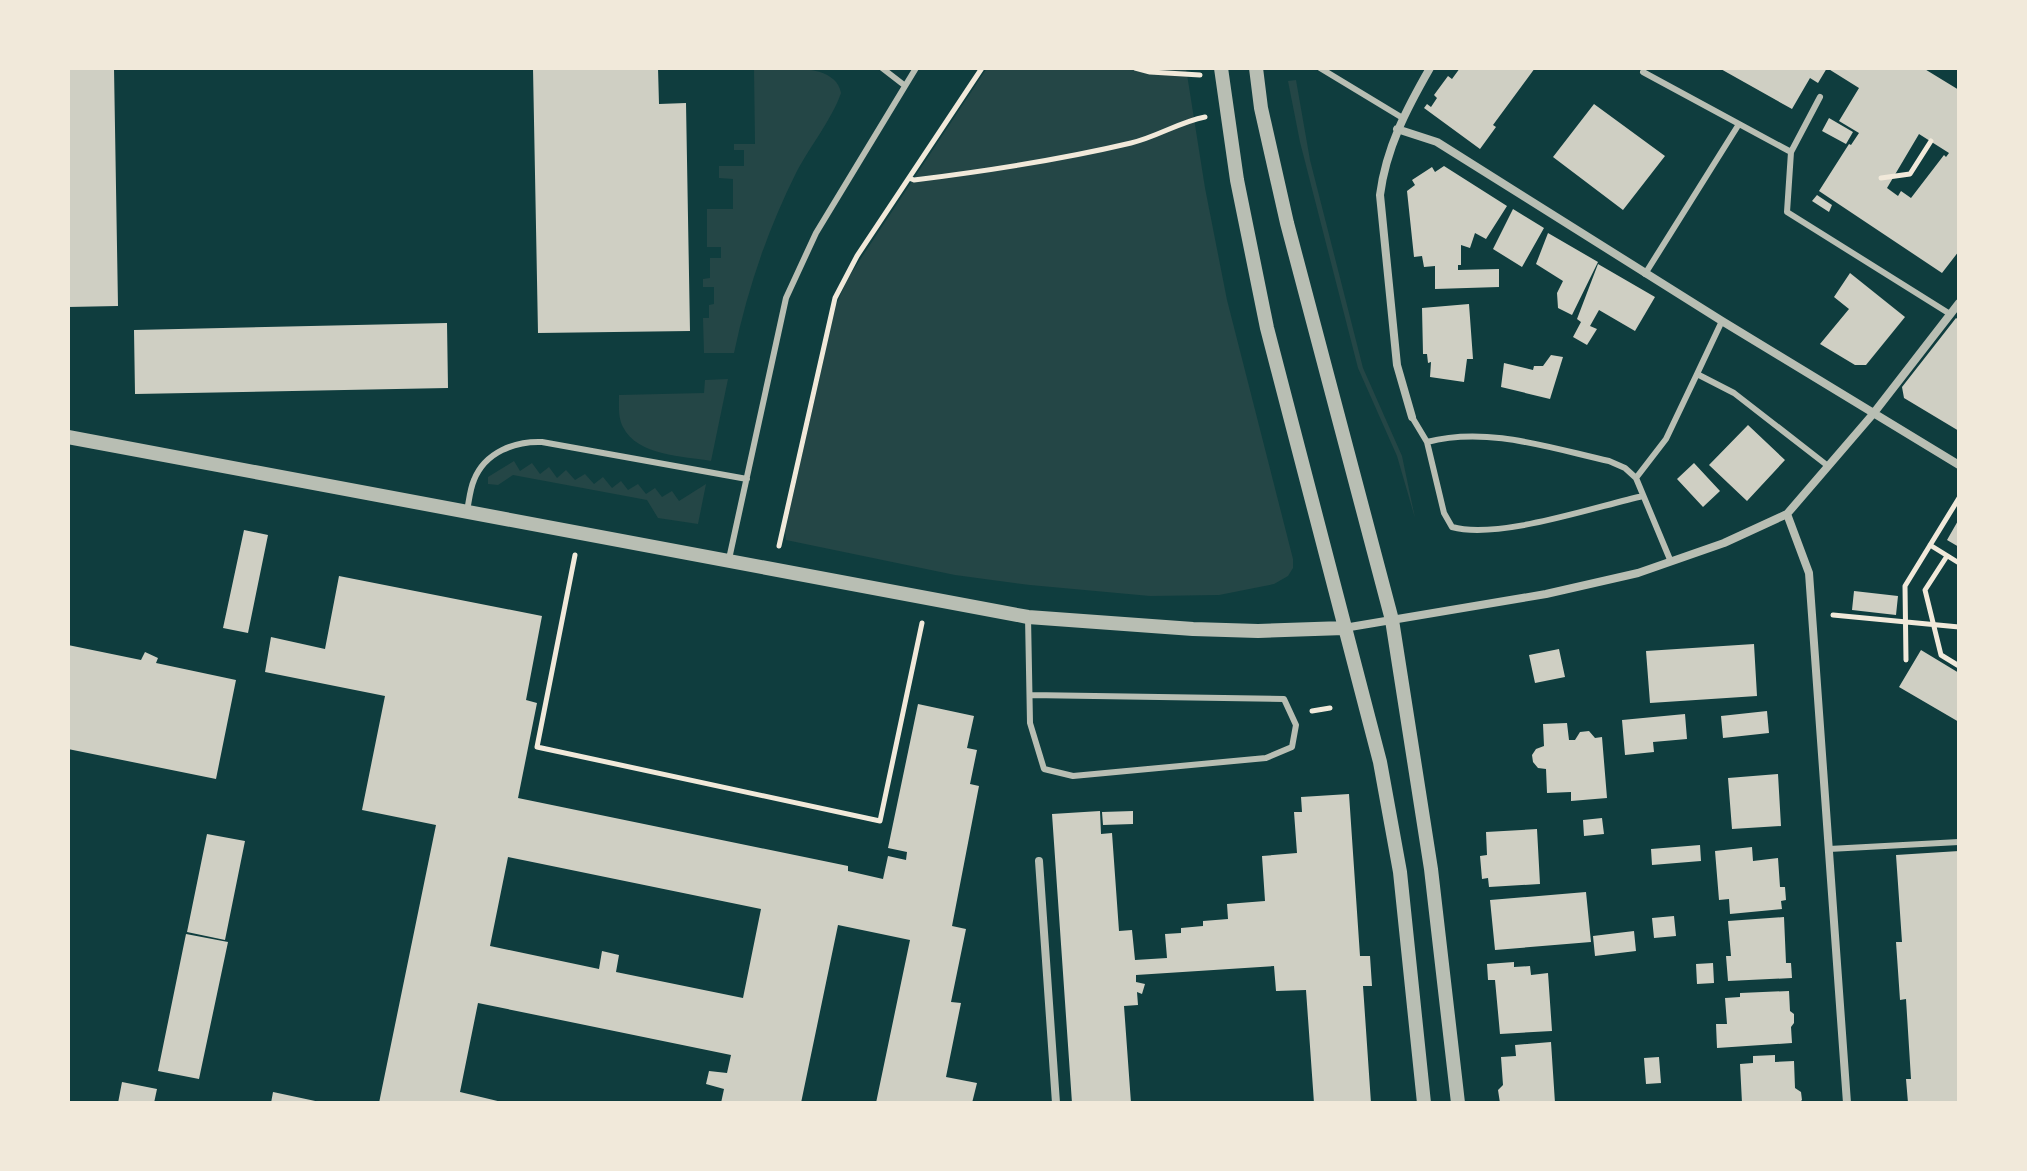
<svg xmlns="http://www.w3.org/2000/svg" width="2027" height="1171" viewBox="0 0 2027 1171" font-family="Roboto,sans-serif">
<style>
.green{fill:#244646}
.building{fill:#cfcfc3;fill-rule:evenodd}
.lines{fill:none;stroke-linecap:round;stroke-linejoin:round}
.path{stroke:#f1e9da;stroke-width:5}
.service{stroke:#b8beb3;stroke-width:6}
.minor{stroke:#b8beb3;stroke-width:8}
.tertiary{stroke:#b8beb3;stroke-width:14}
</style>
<rect width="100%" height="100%" fill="#0f3d3e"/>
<path class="green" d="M754 68C779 68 836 62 841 93 832 119 809 148 796 173 767 231 747 291 734 353H704L703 318H709V305L714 304V287H703V279L710 278V258H721V247H707V209H733V179L719 178V166H744V150H734V144H755Z
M987 68H1186L1205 188 1227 300 1293 559V568L1288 576 1274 584 1219 595 1150 596 1030 585 955 575 786 540 785 531 836 305 848 278Z
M1296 80 1310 160 1363 368 1402 456 1415 518 1397 456 1358 368 1300 142 1288 81Z
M728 379 711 461C684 456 637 456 623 427 618 418 619 406 619 395L704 393 705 380Z
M514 461 520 471 532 463 540 474 549 467 557 478 566 470 575 480 585 474 594 484 603 477 612 488 621 481 628 490 638 484 646 494 655 488 662 497 672 491 679 501 706 484 698 524 658 518 647 500 513 475 498 485 488 484V477Z"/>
<path class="building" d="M68 68H114L118 306 68 307Z
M533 68H658L659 104 686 103 690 331 538 333Z
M1460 68H1535L1493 125 1496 127 1480 149 1424 108 1427 104 1431 107 1437 98 1434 95 1448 76 1452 79Z
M1719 68H1923L1959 90V251L1942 273 1819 191 1849 144 1851 145 1859 133 1839 121 1859 88 1827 68 1818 83 1810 78 1792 109ZM1919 134 1949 153 1946 157 1944 155 1911 198 1901 191 1898 196 1887 188Z
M1594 104 1665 156 1623 210 1553 157Z
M1829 118 1853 132 1846 144 1822 131Z
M1444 166 1507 206 1486 239 1475 233 1470 248 1461 245V265H1458V270L1499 269V287L1435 289V266L1424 267 1422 256 1414 257 1407 191 1415 185 1412 180 1432 167 1435 172Z
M1817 195 1832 205 1829 212 1812 201Z
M1513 209 1544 228 1522 267 1493 249Z
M1548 233 1598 262 1572 315 1558 308 1557 293 1563 281 1536 264Z
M1598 264 1655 297 1635 331 1599 310 1590 326 1597 329 1587 345 1573 337 1581 322 1577 319Z
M1850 273 1905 317 1866 365H1855L1820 344 1849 309 1834 297Z
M1469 304 1473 359H1467L1464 382 1430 377 1431 362 1428 363 1427 354H1423L1422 308Z
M1956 318 1959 320V431L1904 398 1902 387Z
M447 323 448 388 135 394 134 330Z
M1551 355 1563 357 1550 399 1501 387 1504 363 1533 370 1534 366H1543Z
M1748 425 1785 460 1747 501 1709 465Z
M1694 463 1720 491 1703 507 1677 479Z
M1959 519V547L1947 540Z
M244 530 268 535 248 633 223 628Z
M339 576 542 616 526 700 537 703 518 798 848 866V871L883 879 888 856 906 860 907 852 888 848 918 704 974 716 967 748 977 750 970 784 979 786 952 926 966 929 951 1002 961 1003 946 1077 977 1083 972 1103H876L910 940 838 925 801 1103H721L724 1089 706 1084 709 1071 727 1073 731 1055 478 1003 460 1092 506 1103H379L436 825 362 810 385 696 265 672 271 637 325 649ZM508 857 761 909 743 998 616 972 619 955 602 951 599 969 490 946Z
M1854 591 1898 596 1896 615 1852 610Z
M1754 644 1757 696 1650 703 1646 651Z
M68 645 141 660 145 652 158 658 156 663 236 680 216 779 68 749Z
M1559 649 1565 677 1535 683 1529 655Z
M1921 650 1959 673V722L1899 687Z
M1767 711 1769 733 1723 738 1721 716Z
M1685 714 1687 739 1653 742 1654 752 1625 755 1622 720Z
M1567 723 1569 740H1575L1580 732 1589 731 1595 738 1602 737 1607 798 1571 801V792L1547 793 1546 769 1538 768 1533 762 1532 755 1536 749 1544 746 1543 724Z
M1778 774 1781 826 1732 829 1728 778Z
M1349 794 1360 956H1370L1372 986H1363L1371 1103H1314L1306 990 1276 991 1274 966 1136 975V982L1145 984 1142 994 1137 992 1138 1005 1124 1006 1131 1103H1072L1052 814 1100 811 1101 834 1112 833 1119 931 1132 930 1135 960 1167 958 1165 934 1181 933V928L1203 926V921L1228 919 1227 904 1265 901 1262 856 1297 853 1294 812H1302L1301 797Z
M1133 811V824L1103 825 1102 812Z
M1602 818 1604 834 1584 836 1583 820Z
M1537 829 1540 884 1489 887 1488 878 1482 879 1480 856 1487 855 1486 832Z
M207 834 245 841 225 940 187 932Z
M1700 845 1701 861 1652 865 1651 849Z
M1752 847 1753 861 1778 858 1780 887H1785L1786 900 1781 901 1782 909 1730 914 1729 899 1719 900 1715 851Z
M1959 851V1103H1908L1906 1079H1911L1906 999 1900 1000 1896 942H1902L1896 855Z
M1586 892 1591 942 1495 950 1490 900Z
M1674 916 1676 936 1654 938 1652 918Z
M1784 917 1786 963H1791L1792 978 1728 981 1726 956H1731L1728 921Z
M1634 931 1636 951 1595 956 1593 936Z
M186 934 228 942 199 1079 158 1071Z
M1514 962V967L1530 966 1531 975 1548 973 1552 1031 1500 1034 1495 980H1488L1487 964Z
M1713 963 1714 983 1697 984 1696 964Z
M1789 991 1790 1011 1794 1014V1023L1791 1027 1792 1043 1717 1048 1716 1024H1727L1725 998 1740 997V993Z
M1551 1042 1555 1103H1500L1498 1090 1503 1085 1501 1057 1516 1056 1515 1045Z
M1775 1055V1062L1794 1061 1795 1088 1801 1092 1802 1100 1799 1103H1742L1740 1064 1753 1063V1056Z
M1659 1057 1661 1083 1646 1084 1644 1058Z
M122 1082 157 1089 154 1103H118Z
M273 1092 320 1102V1103H271Z"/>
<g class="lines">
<path class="path" d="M1135 68 1150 72 1200 75
M909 178 914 180C987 171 1059 160 1131 143 1157 137 1179 122 1205 117
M1881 178 1910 174 1931 141
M1930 545 1959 563
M779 546 835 298 857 256 982 68
M575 555 537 747 880 821 922 623
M1947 556 1925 590 1941 655 1959 666
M1833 615 1959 627
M1906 660 1905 586 1959 498
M1312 711 1330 708"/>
<path class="service" d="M882 68 904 85
M1320 68 1401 117
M1643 72 1791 152
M1820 97 1791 152 1787 212 1950 314
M1645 274 1739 124
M1697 374 1722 321
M1412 417 1427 442C1487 426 1550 448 1609 461L1625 468 1636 478 1671 562
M1427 442 1444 513 1452 527C1498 540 1594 507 1643 496
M1636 478 1666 439 1697 374 1734 393 1828 466
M467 511C469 501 470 489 474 480 485 452 515 441 542 442L747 479
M729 559 786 298 816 233 916 68
M1028 617 1030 723 1044 769 1073 776 1266 758 1292 747 1296 725 1284 699 1030 695
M1829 849 1959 842"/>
<path class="minor" d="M1397 129 1437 142 1722 321 1959 465
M1412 417 1397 365 1380 195C1386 148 1407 108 1430 68
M1787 514 1809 573 1847 1103
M1344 628 1546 594 1638 573 1724 543 1787 514 1873 414 1959 303
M1039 861 1056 1103"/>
<path class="tertiary" d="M1221 68 1237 180 1267 328 1380 762 1400 872 1424 1103
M1256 68 1261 108 1287 223 1392 620 1431 869 1458 1103
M68 437 1028 617 1193 629 1258 631 1344 628"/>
</g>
<rect width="2027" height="1171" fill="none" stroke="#f1e9da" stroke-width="140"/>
</svg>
